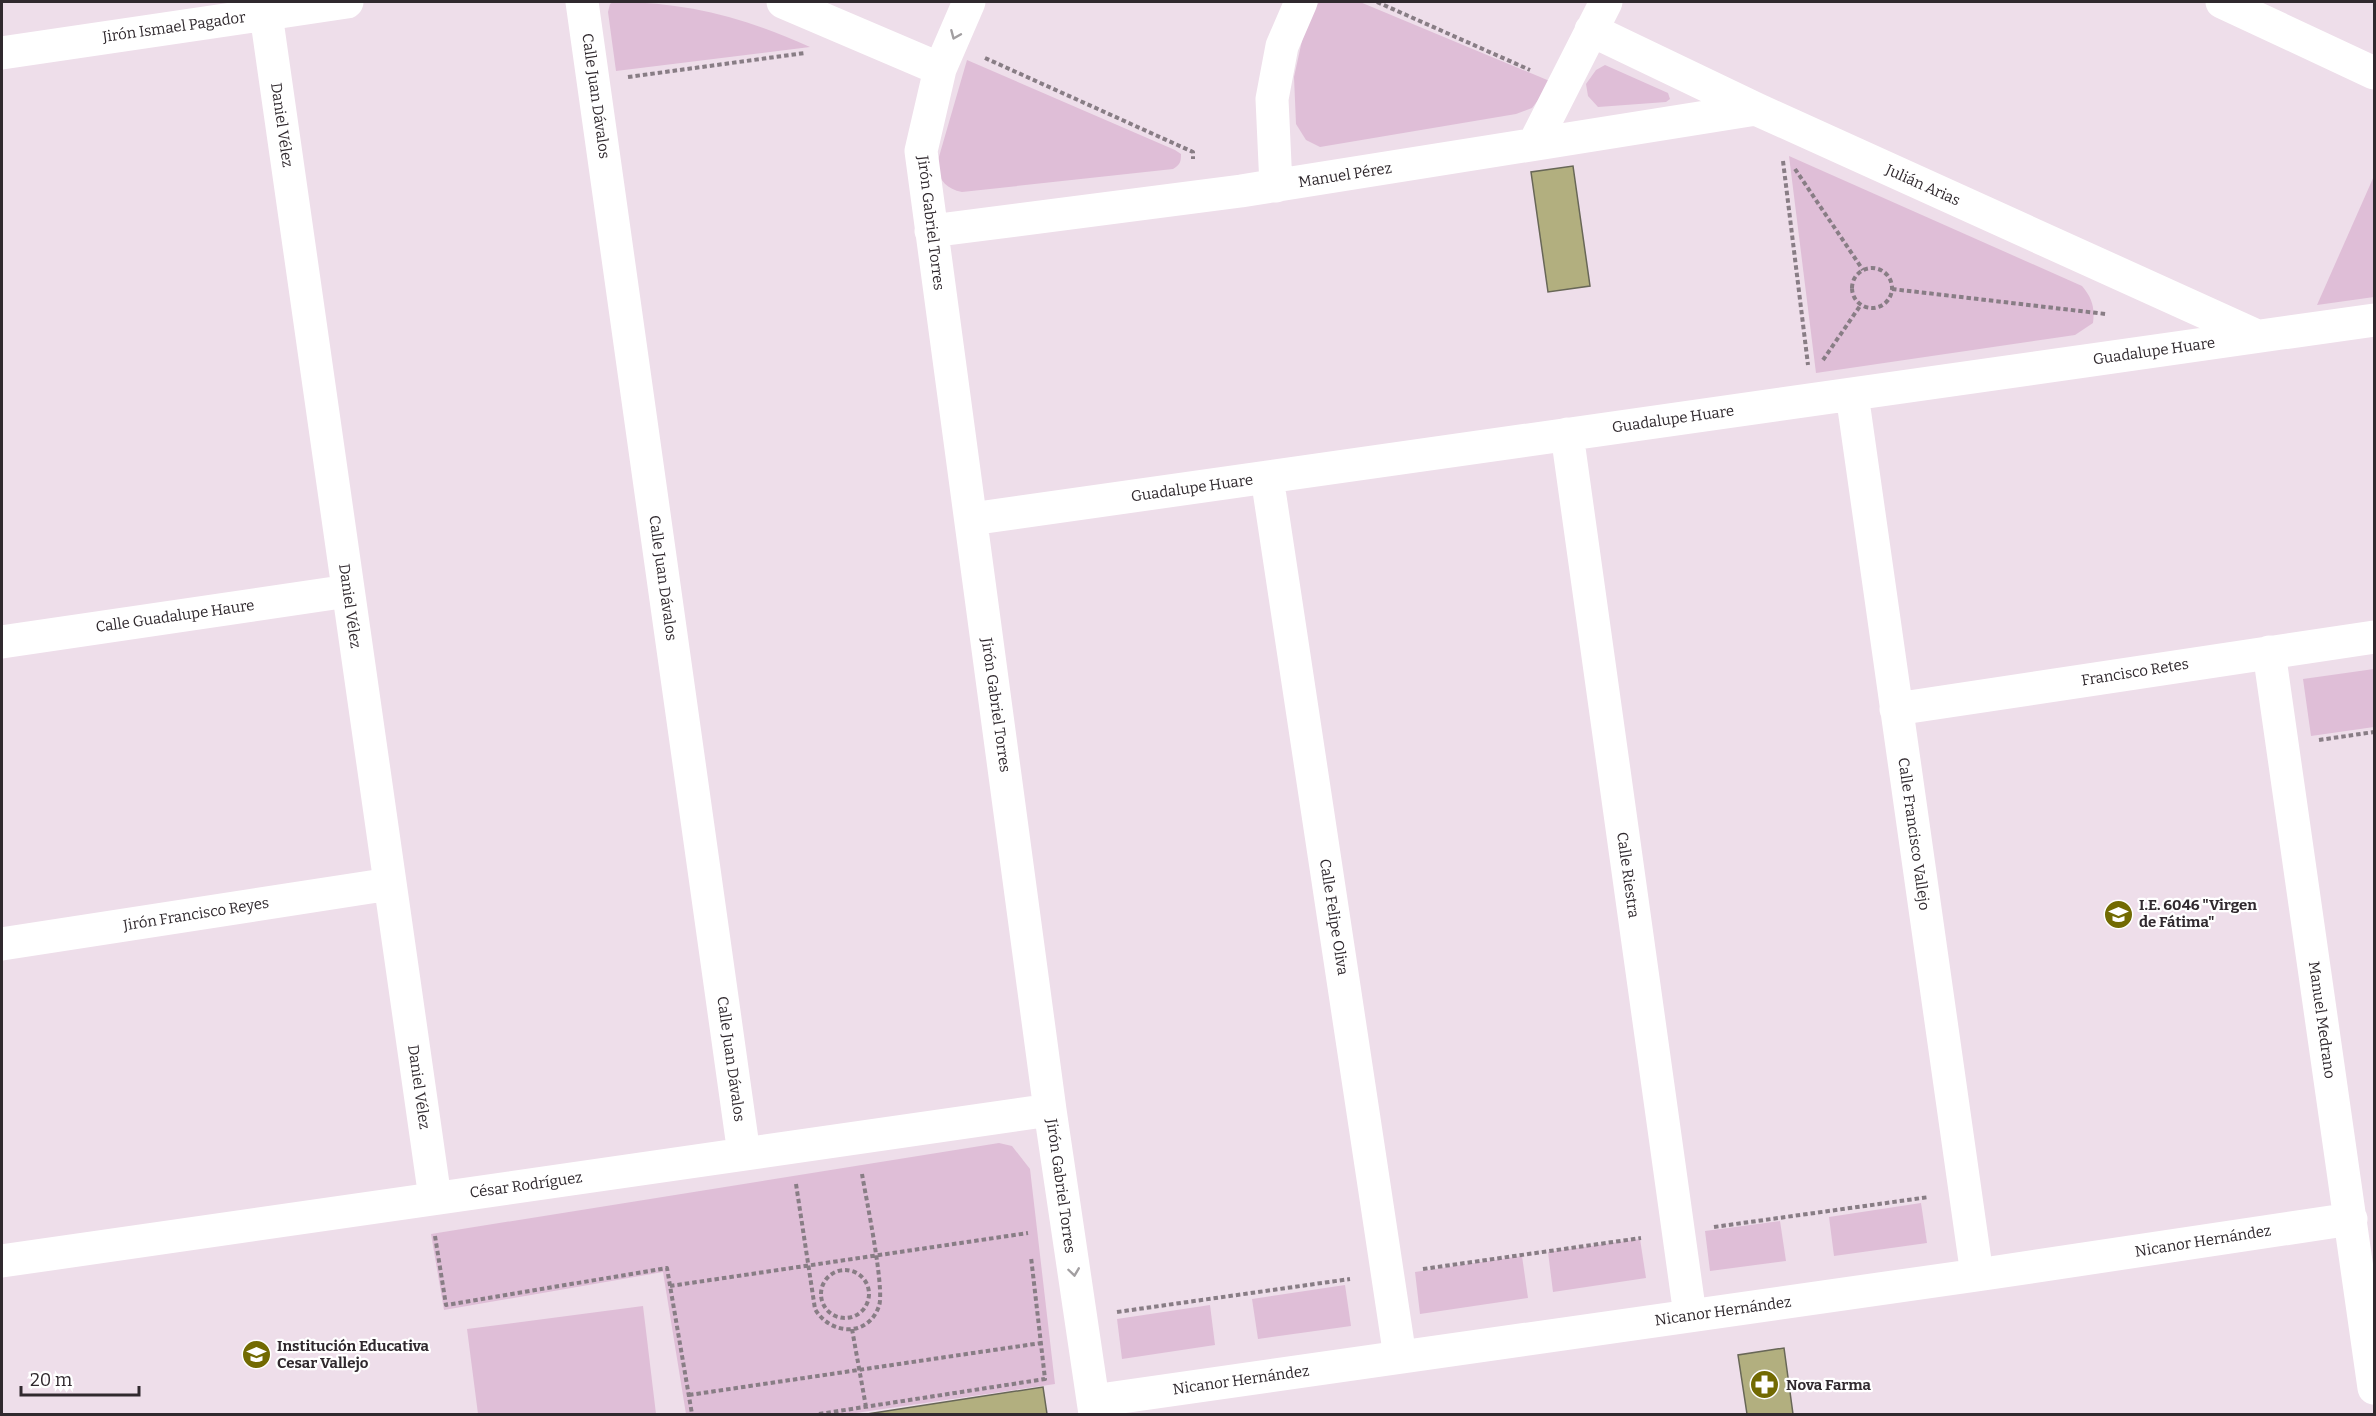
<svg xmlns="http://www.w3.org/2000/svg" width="2376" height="1416" viewBox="0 0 2376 1416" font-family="Bitter,serif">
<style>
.green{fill:#dfbed7}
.building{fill:#b2af7f;stroke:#686757;stroke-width:1.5}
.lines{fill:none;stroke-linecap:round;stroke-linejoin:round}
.path{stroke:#887d85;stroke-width:4;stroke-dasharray:4.5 3;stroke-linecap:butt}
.minor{stroke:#fff;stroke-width:33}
.oneway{stroke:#a29fa1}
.labels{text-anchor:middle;stroke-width:4.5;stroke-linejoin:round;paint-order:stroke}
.street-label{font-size:15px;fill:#30292e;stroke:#fff}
.poi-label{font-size:15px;font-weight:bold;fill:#30292e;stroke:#fff;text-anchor:start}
</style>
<rect width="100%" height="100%" fill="#eedeea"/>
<path class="green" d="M613 2C683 1 747 18 810 47L616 71 608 12 610 4Z
M1319 2H1360L1552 82 1532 108 1516 114 1320 147 1306 140 1296 124 1294 77 1305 27Z
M967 60 1175 150 1181 154C1181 162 1180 165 1173 169L962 192C947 189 940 181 936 167Z
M1605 65 1668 93 1670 99 1666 102 1598 107 1588 96 1586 84 1596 70Z
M1789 156 2082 286C2092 298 2095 307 2093 323L2075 335 1816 373Z
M2374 176V297L2317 305Z
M2374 669V727L2311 736 2303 679Z
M999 1143 1012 1146 1030 1169 1055 1384 849 1414H686L663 1272 444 1310 431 1234Z
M1921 1203 1927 1243 1834 1256 1829 1217Z
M1780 1221 1786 1261 1710 1271 1705 1231Z
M1640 1239 1646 1278 1553 1292 1548 1252Z
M1522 1256 1528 1298 1420 1314 1415 1272Z
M1345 1285 1351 1326 1258 1339 1252 1299Z
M1210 1305 1215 1345 1122 1359 1117 1319Z
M643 1306 656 1414H478L467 1329Z"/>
<path class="building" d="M1573 166 1590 286 1548 292 1531 172Z
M1784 1348 1793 1414H1747L1738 1355Z
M1043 1387 1047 1414H867Z"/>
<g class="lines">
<path class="path" d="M1377 2 1530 70
M985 58 1193 152V159
M628 77 805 53
M1783 161 1808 365
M1795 169 1863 270
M1852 288a20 20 0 1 1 40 0a20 20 0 1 1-40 0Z
M1892 289 2106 314
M1823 360 1860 306
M2319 740 2374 732
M796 1184 815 1309C830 1335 868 1338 879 1306 885 1289 866 1198 862 1174
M1714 1227 1929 1197
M435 1236 446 1305 667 1268 692 1414
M1423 1269 1641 1238
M821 1294a24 24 0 1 1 48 0a24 24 0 1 1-48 0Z
M670 1286 1028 1233
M1117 1312 1350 1279
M852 1329 866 1407
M689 1395 1041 1343
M819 1414 1045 1379 1031 1257"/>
<path class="minor" d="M267 2 266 14 435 1198
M582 2 744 1154
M783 2 940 69
M969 2 940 69 921 151 1050 1110 1095 1414
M2222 2 2374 73
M1591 30 1756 109 2257 336
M2 53 347 2
M1534 144 1606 2
M1276 186 1272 99 1282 46 1301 2
M931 231 1241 191 1756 109
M1852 394 1977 1275
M1567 434 1690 1315
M1267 477 1400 1357
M971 519 2374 320
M2 642 348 591
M2269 652 2374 1388
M1896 709 2374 637
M2 944 390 884
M2 1261 1050 1110
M1093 1401 1977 1275 2351 1219"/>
</g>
<defs><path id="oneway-chevron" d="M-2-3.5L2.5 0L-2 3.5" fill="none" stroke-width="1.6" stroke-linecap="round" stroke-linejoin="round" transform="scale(1.5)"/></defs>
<g class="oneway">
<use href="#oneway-chevron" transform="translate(955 35) rotate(113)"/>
<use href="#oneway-chevron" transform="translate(1074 1272) rotate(82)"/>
</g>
<defs>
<symbol id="school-disc" viewBox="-11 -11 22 22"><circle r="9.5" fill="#726a02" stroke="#fff"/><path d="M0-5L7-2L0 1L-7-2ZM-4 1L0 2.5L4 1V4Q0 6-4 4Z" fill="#fff"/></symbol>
<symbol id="pharmacy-disc" viewBox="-11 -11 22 22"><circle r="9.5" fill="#726a02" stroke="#fff"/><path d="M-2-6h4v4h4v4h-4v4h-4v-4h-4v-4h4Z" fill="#fff"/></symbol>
</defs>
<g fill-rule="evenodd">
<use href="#school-disc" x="2102" y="898" width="33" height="33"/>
<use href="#school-disc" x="240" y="1338" width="33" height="33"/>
<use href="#pharmacy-disc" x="1748" y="1368" width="33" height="33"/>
</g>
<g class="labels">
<g class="street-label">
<text transform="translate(174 27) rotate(-8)" y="5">Jirón Ismael Pagador</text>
<text transform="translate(596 96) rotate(82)" y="5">Calle Juan Dávalos</text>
<text transform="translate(282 125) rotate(82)" y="5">Daniel Vélez</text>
<text transform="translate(1345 175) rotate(-9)" y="5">Manuel Pérez</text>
<text transform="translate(1923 185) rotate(24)" y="5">Julián Arias</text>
<text transform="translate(931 223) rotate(83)" y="5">Jirón Gabriel Torres</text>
<text transform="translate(2154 351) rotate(-8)" y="5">Guadalupe Huare</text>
<text transform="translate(1673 419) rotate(-8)" y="5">Guadalupe Huare</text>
<text transform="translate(1192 488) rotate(-8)" y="5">Guadalupe Huare</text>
<text transform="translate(663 578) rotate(82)" y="5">Calle Juan Dávalos</text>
<text transform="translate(350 606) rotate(82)" y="5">Daniel Vélez</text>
<text transform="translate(175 616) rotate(-8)" y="5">Calle Guadalupe Haure</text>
<text transform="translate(2135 672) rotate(-9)" y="5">Francisco Retes</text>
<text transform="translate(996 705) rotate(82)" y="5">Jirón Gabriel Torres</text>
<text transform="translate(1914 834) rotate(82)" y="5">Calle Francisco Vallejo</text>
<text transform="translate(1628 875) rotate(82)" y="5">Calle Riestra</text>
<text transform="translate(196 914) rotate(-9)" y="5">Jirón Francisco Reyes</text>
<text transform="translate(1334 917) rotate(81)" y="5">Calle Felipe Oliva</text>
<text transform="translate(2322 1020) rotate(82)" y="5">Manuel Medrano</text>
<text transform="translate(731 1059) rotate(82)" y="5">Calle Juan Dávalos</text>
<text transform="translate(419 1087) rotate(82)" y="5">Daniel Vélez</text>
<text transform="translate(526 1185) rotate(-8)" y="5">César Rodríguez</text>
<text transform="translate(1061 1186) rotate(82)" y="5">Jirón Gabriel Torres</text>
<text transform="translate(2203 1241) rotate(-9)" y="5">Nicanor Hernández</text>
<text transform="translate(1723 1311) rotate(-8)" y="5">Nicanor Hernández</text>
<text transform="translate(1241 1380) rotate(-8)" y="5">Nicanor Hernández</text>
</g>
<g class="poi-label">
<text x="2139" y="910">I.E. 6046 "Virgen<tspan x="2139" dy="17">de Fátima"</tspan></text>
<text x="277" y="1351">Institución Educativa<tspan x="277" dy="17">Cesar Vallejo</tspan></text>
<text x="1786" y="1390">Nova Farma</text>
</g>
</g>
<rect width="2376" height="1416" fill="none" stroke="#30292e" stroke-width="6"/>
<path d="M21 1386v9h118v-9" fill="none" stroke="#30292e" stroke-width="3"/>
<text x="30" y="1386" font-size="18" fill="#30292e" stroke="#ffffff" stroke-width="4.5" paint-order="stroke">20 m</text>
</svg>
